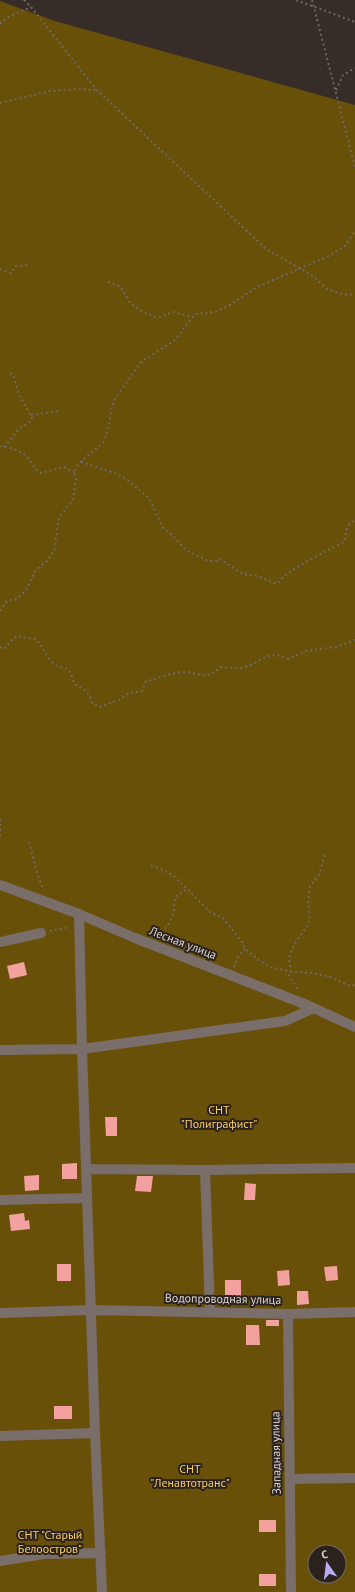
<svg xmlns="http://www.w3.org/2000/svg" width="355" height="1592" viewBox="0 0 355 1592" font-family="'PT Sans',sans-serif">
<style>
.green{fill:#695008;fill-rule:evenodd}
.building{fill:#f2a19e}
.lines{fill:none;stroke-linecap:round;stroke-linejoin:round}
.path{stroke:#706764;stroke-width:2;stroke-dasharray:2 3;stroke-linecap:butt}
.minor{stroke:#796e69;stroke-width:10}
.labels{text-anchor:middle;stroke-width:4;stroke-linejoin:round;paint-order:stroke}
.street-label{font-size:12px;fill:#dad4d1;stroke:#2b221e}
.park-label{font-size:12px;fill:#f5cb67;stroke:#2b221e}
</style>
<rect width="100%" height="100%" fill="#362c28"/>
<path class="green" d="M0 1 55 21 355 105V1592H0ZM315 1552H339V1576H315Z"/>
<path class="building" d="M24 962 27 975 10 979 7 966Z
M105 1117H117V1136H106Z
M77 1163V1179H62V1164Z
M39 1175V1190L25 1191 24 1176Z
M137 1176H153L151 1192 135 1191Z
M245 1183 256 1184 255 1200H244Z
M24 1213 25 1221 29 1220 30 1229 11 1231 9 1215Z
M57 1264H71V1281H57Z
M337 1266 338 1280 326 1281 324 1267Z
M289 1270 290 1285 278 1286 277 1271Z
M225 1280H241V1296H225Z
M297 1291H308L309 1304 297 1305Z
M266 1320H279V1326H266Z
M246 1325H259L260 1345H246Z
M54 1406H72V1419H54Z
M259 1520H276V1532H259Z
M259 1574H276V1586H259Z"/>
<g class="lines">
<path class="path" d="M24 0 31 7 97 90 266 249 313 276 327 289 342 294 355 295
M296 0 355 22
M312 0 355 167
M0 24C8 15 21 12 31 7
M336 90 343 75 355 68
M0 103 51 91 76 89 97 90
M0 269 11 273 15 266 30 265
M108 282 120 286 131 304 143 312 156 317H160L173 312 192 317
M31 415 60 411
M0 446C11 448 22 450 29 459 34 466 34 469 41 473L64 467 74 472
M4 447 19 429 31 421 32 417 19 395 14 377 9 371
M81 462 117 474 129 481 149 498 163 528 172 535 186 550 208 561H218L220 559 243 574 258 576 274 583H278C289 568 327 551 344 542L347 528 351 522 355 521
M0 611 7 601 17 599 26 590 36 570 46 562 54 551 59 518 73 500 76 479 74 472 79 463 103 443 108 431 112 406 116 397 142 361 174 341 195 314 215 312 230 305 257 287 331 255 344 247 355 231
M0 647 4 649 16 636 36 639C42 646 45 654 51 661 61 673 69 660 74 684 84 688 90 693 92 703L99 707 119 700 129 693 142 691 146 681C157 679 173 672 183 672 200 672 205 682 221 667 227 667 235 669 241 668 261 664 266 648 289 659L306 651 336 647 355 640
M0 819V839
M29 842C34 858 36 875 44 890
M151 866 161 869 175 877 210 912 223 918 242 942 245 949 260 961 273 968 293 972 313 973 330 977 350 986 355 985
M50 931 69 927
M157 935C174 922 173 917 175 897L187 889
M234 967 239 955 245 949
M286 970 298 990
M291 972 289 958 295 943 308 925 310 915 308 904 310 886 319 875 325 854"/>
<path class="minor" d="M0 885 79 914 135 938 307 1005 355 1027
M79 914 82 1049 95 1433 102 1592
M0 942 41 933
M0 1050 82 1049 285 1021 314 1008
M86 1169 205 1170 355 1168
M205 1170 210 1312
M0 1200 87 1198
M0 1313 91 1310 288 1314 355 1312
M288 1314 291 1592
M0 1436 95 1433
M290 1479 355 1478
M0 1561 44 1554 101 1553"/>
</g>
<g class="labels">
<g class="street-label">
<text transform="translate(183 943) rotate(21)" y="4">Лесная улица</text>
<text transform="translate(223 1299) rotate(1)" y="4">Водопроводная улица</text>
<text transform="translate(276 1453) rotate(-91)" y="4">Западная улица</text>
</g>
<g class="park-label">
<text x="219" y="1114">СНТ<tspan x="219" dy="14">"Полиграфист"</tspan></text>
<text x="190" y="1473">СНТ<tspan x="190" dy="14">"Ленавтотранс"</tspan></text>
<text x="50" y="1539">СНТ "Старый<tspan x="50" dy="14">Белоостров"</tspan></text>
</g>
</g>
<g transform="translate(327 1564) rotate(346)"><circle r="19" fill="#2b221e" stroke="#716966"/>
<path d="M0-3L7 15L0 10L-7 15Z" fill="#bcaaf6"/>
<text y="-6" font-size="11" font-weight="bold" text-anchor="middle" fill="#dad4d1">С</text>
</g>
</svg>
